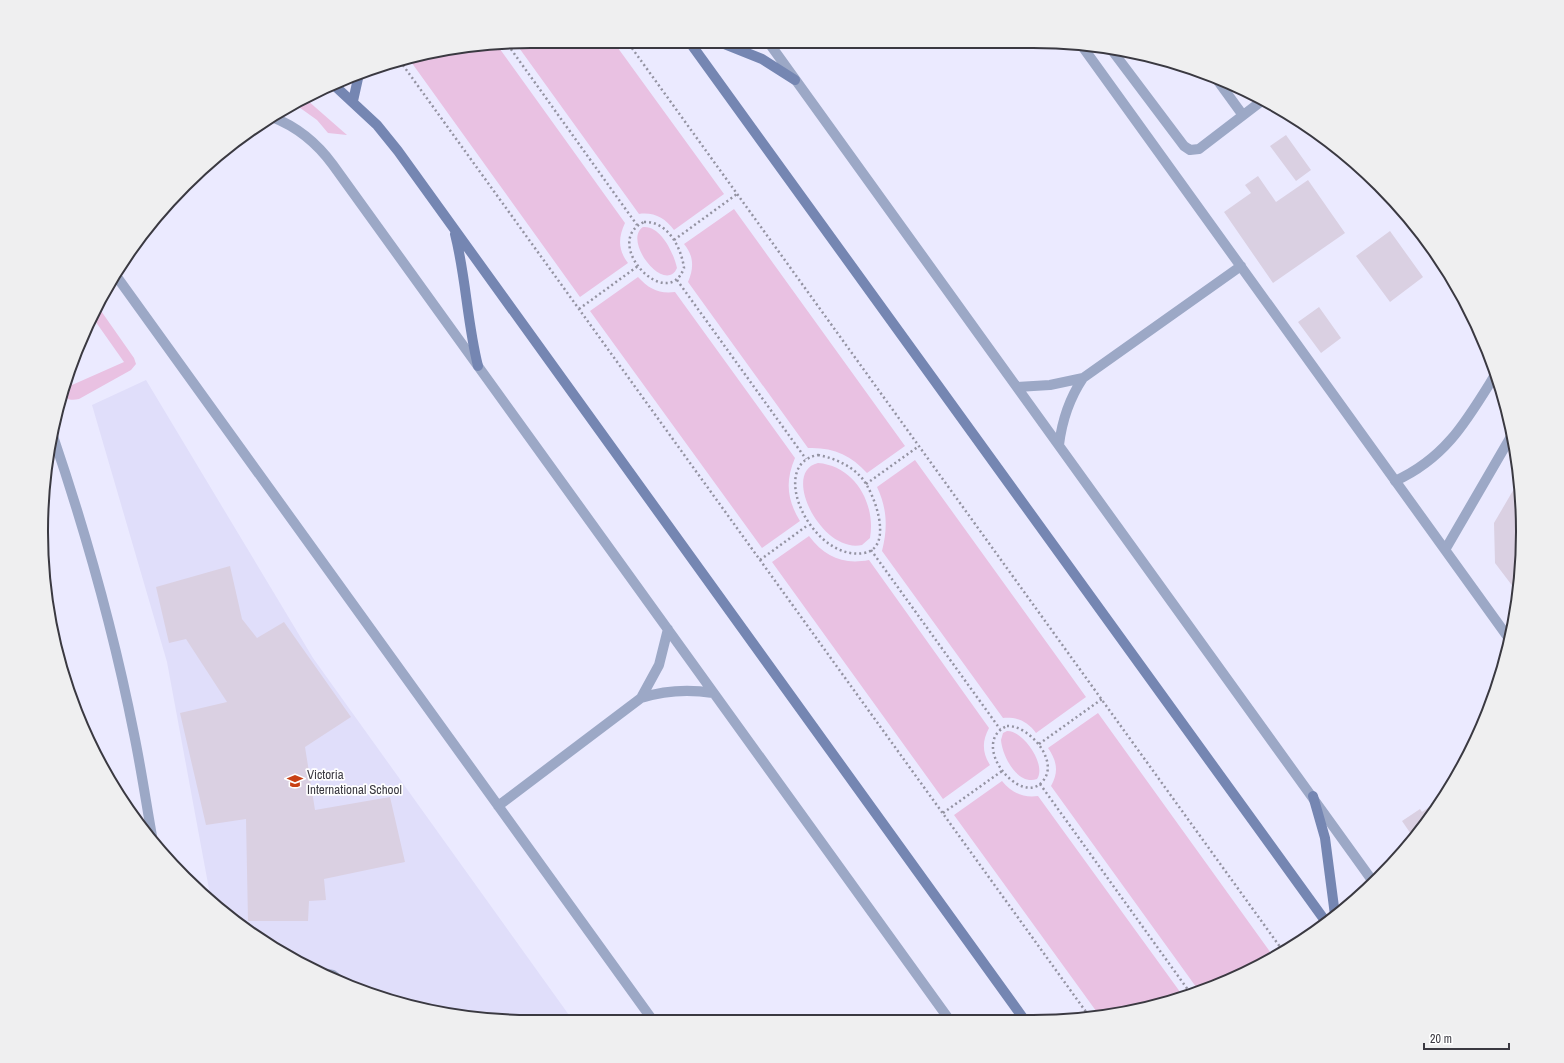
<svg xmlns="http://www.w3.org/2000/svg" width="1564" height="1063" viewBox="0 0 1564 1063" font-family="'Archivo Narrow',sans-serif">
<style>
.built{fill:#e0defa}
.green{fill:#e9c1e2}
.building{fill:#dad0e2}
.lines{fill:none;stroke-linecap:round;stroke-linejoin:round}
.path{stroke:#9493a2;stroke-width:2.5;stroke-dasharray:2 3;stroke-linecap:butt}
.lane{stroke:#9ca8c6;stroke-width:10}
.street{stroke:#9ca8c6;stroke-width:10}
.secondary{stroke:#7586b2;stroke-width:10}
.labels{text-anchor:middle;stroke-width:3.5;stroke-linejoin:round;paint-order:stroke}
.poi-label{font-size:13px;fill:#3a3941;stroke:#fff;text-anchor:start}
.rim{fill:none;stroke:#3a3941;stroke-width:2}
</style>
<rect width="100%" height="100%" fill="#ebeaff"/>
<path class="built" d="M146 380 313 658 574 1022H531L436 1013 314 971 259 939 211 900 167 662 92 405Z"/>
<path class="green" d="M615 44 724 194 674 230C665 218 654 212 639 214L517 45Z
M467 45H497L625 223C618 238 618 250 628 263L580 297 409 59Z
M307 100 347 135 328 133 317 120 296 105Z
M734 209 905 446 867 473C851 455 833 447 808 448L688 282C694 268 694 256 684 244Z
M643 227C661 225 674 254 677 268 665 295 622 241 643 227Z
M638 277C649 289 659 294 675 292L795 458C785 481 787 500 800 521L762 548 590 311Z
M99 308 134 358 136 364 131 370 79 399C59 404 64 385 68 374L72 385 124 362 93 318Z
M915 460 1086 697 1036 733C1027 721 1017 717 1003 718L882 551C888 528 887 508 877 487Z
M818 463C855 466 876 504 870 538L862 545C822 554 780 472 818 463Z
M809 536C825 557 843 565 869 560L989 728C982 741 982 752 990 765L943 799 772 562Z
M1098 713 1273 956 1220 985 1199 991 1051 786C1059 772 1057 761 1048 748Z
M1007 731C1023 730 1047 765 1037 779 1017 786 1002 755 1001 740L1003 733Z
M1002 781C1012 793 1023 798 1038 796L1183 996 1128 1013 1099 1015 954 815Z"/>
<path class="building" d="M1286 135 1311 170 1296 181 1270 146Z
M1258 176 1276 202 1308 180 1345 233 1273 283 1224 212 1251 193 1245 185Z
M1390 231 1423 277 1390 302 1356 256Z
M1319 307 1341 338 1321 353 1298 322Z
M1518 482 1523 531 1517 592 1495 563 1494 523Z
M230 566 242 619 257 638 284 622 351 717 305 747 315 810 390 797 405 862 324 879 326 900 309 901 308 921H248L246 819 206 825 180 713 227 702 186 639 169 643 156 587Z
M1445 796 1440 804 1413 837 1402 821 1420 809 1422 812Z"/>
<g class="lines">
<path class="path" d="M629 44 1283 951
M508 45 637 225
M400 61 1089 1016
M644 222C667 221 681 246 684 268 667 314 600 242 644 222Z
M674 240 737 194
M677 280 806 459
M579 309 638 266
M818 455C834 458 850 465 861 477 874 491 895 548 864 553 812 562 766 464 818 455Z
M866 484 919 446
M871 550 1000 729
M760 560 808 525
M1007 726C1029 725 1061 762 1042 782 1020 807 968 743 1007 726Z
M1039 744 1102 699
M1040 784 1191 994
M943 813 1002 771"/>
<path class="lane" d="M1111 49 1184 146 1190 150 1199 149 1263 100
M1218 81 1242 114
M1395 481C1446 458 1467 420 1495 375
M317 972 333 975 339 980"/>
<path class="street" d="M769 43 1374 883
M1082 46 1510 640
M272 117C298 127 317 143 333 165L951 1022
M117 277 654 1022
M1017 387 1050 385 1083 378
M53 436C86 533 114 633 134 734 141 768 146 802 152 836
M1059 445C1062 420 1069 399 1083 378L1241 266
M1445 550 1513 433
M641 698 659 665 668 629
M498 806 641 698C666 690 688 689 713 693"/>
<path class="secondary" d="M722 43 762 59 795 80
M691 44 1326 922
M335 86 377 125 398 151 1026 1022
M353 101 359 74
M455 234C466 277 467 322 478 366
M1313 796 1325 838 1335 915"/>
</g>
<defs>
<symbol id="school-bare" viewBox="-9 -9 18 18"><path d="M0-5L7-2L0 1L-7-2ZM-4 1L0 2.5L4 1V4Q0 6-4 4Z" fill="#c84014" stroke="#fff" stroke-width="2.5" paint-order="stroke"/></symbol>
</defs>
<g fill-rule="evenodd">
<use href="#school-bare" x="284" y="770" width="22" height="22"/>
</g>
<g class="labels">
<g class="poi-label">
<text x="307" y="779">Victoria<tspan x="307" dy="15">International School</tspan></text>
</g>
</g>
<path d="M0 0H1564V1063H0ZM531 48H1033A483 483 0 0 1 1516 531V532A483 483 0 0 1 1033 1015H531A483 483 0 0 1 48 532V531A483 483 0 0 1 531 48Z" fill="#efeff0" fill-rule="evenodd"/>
<path class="rim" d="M531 48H1033A483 483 0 0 1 1516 531V532A483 483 0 0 1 1033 1015H531A483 483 0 0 1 48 532V531A483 483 0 0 1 531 48Z"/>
<path d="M1424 1043v6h85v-6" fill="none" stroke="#3a3941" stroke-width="2"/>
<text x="1430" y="1043" font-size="12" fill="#3a3941" stroke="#ffffff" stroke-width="3" paint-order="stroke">20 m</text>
</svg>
